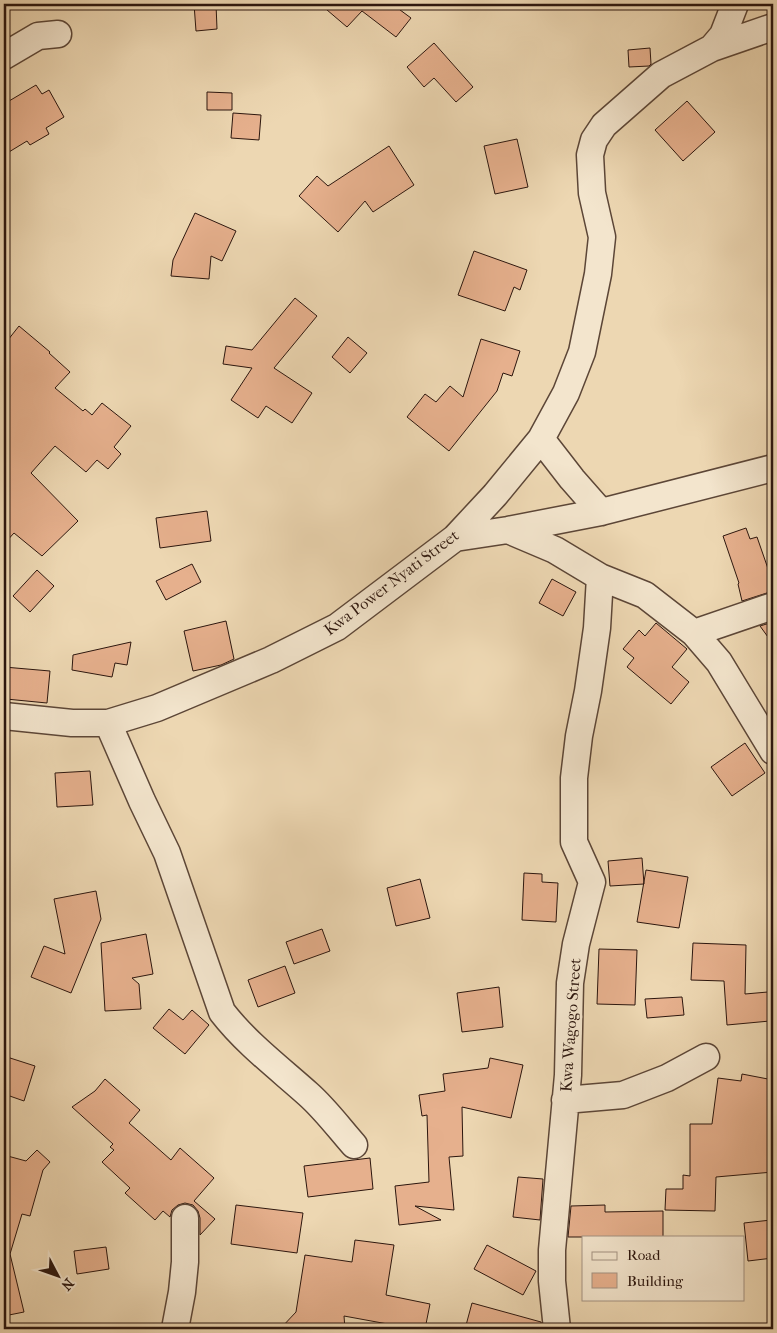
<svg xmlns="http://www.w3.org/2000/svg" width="777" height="1333" viewBox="0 0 777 1333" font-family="'IM FELL French Canon',serif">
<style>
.building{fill:#e6b08d;stroke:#2c160e}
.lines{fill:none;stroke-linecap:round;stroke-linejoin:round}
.minor-casing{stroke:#5c4637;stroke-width:29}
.minor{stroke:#f3e5cd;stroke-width:26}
.labels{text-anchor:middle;stroke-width:4.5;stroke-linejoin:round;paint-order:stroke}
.street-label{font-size:16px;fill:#2c160e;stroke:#f3e5cd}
</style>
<rect width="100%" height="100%" fill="#edd7b2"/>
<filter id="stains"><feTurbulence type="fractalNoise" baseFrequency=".004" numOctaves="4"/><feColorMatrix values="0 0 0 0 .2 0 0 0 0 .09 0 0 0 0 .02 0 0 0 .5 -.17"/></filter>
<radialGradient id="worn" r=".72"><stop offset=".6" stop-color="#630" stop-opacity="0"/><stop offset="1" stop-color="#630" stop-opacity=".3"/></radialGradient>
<path class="building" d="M194 4H216L217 29 196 31Z
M320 4H392L411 18 396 37 362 11 347 27Z
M434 43 473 87 456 102 434 78 424 87 407 67Z
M650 48 651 64 649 66 629 67 628 50Z
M36 85 42 94 49 90 64 117 46 128 49 134 30 145 27 141 4 155V104Z
M207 92 232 93V110H207Z
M687 101 715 132 683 161 655 130Z
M233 113 261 115 259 140 231 138Z
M517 139 528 187 495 194 484 146Z
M389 146 414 185 373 212 365 201 338 232 299 196 317 176 328 186Z
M195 213 236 231 222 261 211 256 209 279 171 276 173 260Z
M474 251 527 270 520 290 514 287 505 311 458 295Z
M295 298 317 316 274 368 312 393 292 423 266 406 258 418 231 400 252 368 223 364 226 346 252 350Z
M19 326 50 352 49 353 70 372 55 388 83 411 85 409 92 415 102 403 131 426 114 447 121 454 108 469 97 460 86 472 55 446 31 473 78 521 42 556 14 533 4 544V345Z
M348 337 367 353 350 373 332 357Z
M481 339 520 351 512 376 503 373 497 391 449 451 407 417 425 394 436 402 450 386 463 397Z
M207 511 211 541 160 548 156 518Z
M746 528 750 539 757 537 773 583V591L742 601 738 584 739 583 723 536Z
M192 564 201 582 166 600 156 581Z
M37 570 54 586 30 612 13 596Z
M552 579 576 592 563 616 539 603Z
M226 621 234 659 221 665 193 671 184 631Z
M773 622V644L760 626Z
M656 623 687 649 672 667 689 682 671 704 627 667 634 658 623 649 639 630 645 636Z
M131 642 127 665 115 663 112 677 72 670 73 655Z
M4 667 50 671 47 703 6 699V695H4Z
M745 743 765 773 732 796 711 767Z
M90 771 93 805 57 807 55 773Z
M642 858 644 884 610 886 608 861Z
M646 870 688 877 679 928 637 922Z
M524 873 542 874V882L558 883 556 922 522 920Z
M420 879 430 918 396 926 387 888Z
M96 891 101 919 71 993 31 977 44 946 65 954 54 899Z
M322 929 330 951 294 964 286 942Z
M146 934 153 974 132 978 139 984 141 1009 105 1011 101 943Z
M693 943 746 945 745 994 768 992 770 1021 727 1025 724 981 691 980Z
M599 949 637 950 635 1005 597 1004Z
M285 966 295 993 258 1007 248 980Z
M499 987 503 1027 462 1032 457 993Z
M682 997 684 1015 647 1018 645 999Z
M169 1009 183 1020 192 1010 209 1025 185 1054 153 1028Z
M7 1057 35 1066 24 1101 4 1094V1067Z
M490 1058 523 1065 511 1118 462 1107 463 1156 449 1157 454 1210 415 1206 441 1220 399 1225 395 1186 429 1182 427 1115 422 1116 419 1095 445 1091 443 1074 488 1068Z
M742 1074 773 1080V1172L716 1177 715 1211 665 1210 666 1189H683V1175L690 1176V1124H712L718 1078 741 1081Z
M105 1079 140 1110 129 1123 171 1160 180 1148 214 1178 194 1201 215 1219 200 1235V1218L198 1211 193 1205 185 1203 178 1205 172 1210 170 1217 163 1211 155 1220 125 1193 130 1188 102 1162 114 1150 110 1147 113 1144 72 1107 95 1091Z
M37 1150 50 1162 43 1170 30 1216 22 1214 10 1254 24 1312 4 1316V1155L26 1161Z
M370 1158 373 1189 308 1197 304 1166Z
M518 1177 543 1179 540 1220 513 1217Z
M236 1205 303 1213 297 1253 231 1244Z
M605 1205V1212L663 1211V1237H568L571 1206Z
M771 1220 773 1258 748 1261 744 1223Z
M355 1240 394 1245 386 1295 430 1304 425 1329H415L344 1316 345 1329H280L296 1312 305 1255 352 1262Z
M487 1245 536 1271 523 1295 474 1269Z
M106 1247 109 1269 77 1274 74 1251Z
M472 1303 541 1322 542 1329H465Z"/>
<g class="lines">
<defs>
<path id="minor" d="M712 48 773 27
M4 56 38 36 58 34
M541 439 572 479 601 512
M508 530 555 550 600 577 645 595 694 633 719 662 773 751
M455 538 508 530 601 512 773 468
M694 633 773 606
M4 716 72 723H108L157 708 271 660 337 627 455 538 495 495 541 439 566 393 582 352 598 274 602 237 592 193 590 155 594 140 604 125 661 75 712 48 723 35 735 4
M108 723 142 801 167 853 222 1012C246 1043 279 1068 308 1094 325 1109 339 1128 354 1145
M565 1100 623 1095 667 1078 706 1057
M175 1329 182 1292 185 1262V1218
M557 1329 552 1281V1250L568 1075 570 983 576 944 592 882 574 842V778L579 736 588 691 597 628 600 577"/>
</defs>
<use href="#minor" class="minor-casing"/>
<use href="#minor" class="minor"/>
</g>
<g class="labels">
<g class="street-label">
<text transform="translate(391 582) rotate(-37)" y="6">Kwa Power Nyati Street</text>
<text transform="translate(570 1025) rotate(-86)" y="6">Kwa Wagogo Street</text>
</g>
</g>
<rect width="777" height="1333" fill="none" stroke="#edd7b2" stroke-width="20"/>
<rect x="5" y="5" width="767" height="1323" fill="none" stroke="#2c160e" stroke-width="2.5"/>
<rect x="10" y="10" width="757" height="1313" fill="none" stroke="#2c160e"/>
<rect x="582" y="1236" width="162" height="65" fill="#f3e5cd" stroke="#a39281"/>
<rect x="592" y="1252" width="25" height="8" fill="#f3e5cd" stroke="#a39281"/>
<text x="627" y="1260" font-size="15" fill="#2c160e">Road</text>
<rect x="592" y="1273" width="25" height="15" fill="#e6b08d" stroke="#a39281"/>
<text x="627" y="1286" font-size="15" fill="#2c160e">Building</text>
<g transform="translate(58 1276) rotate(131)" stroke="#f3e5cd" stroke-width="4" paint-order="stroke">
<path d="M0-4L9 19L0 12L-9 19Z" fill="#2c160e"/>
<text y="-8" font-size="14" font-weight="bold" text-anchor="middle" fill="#2c160e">N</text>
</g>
<rect width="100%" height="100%" filter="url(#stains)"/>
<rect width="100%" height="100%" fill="url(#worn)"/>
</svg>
